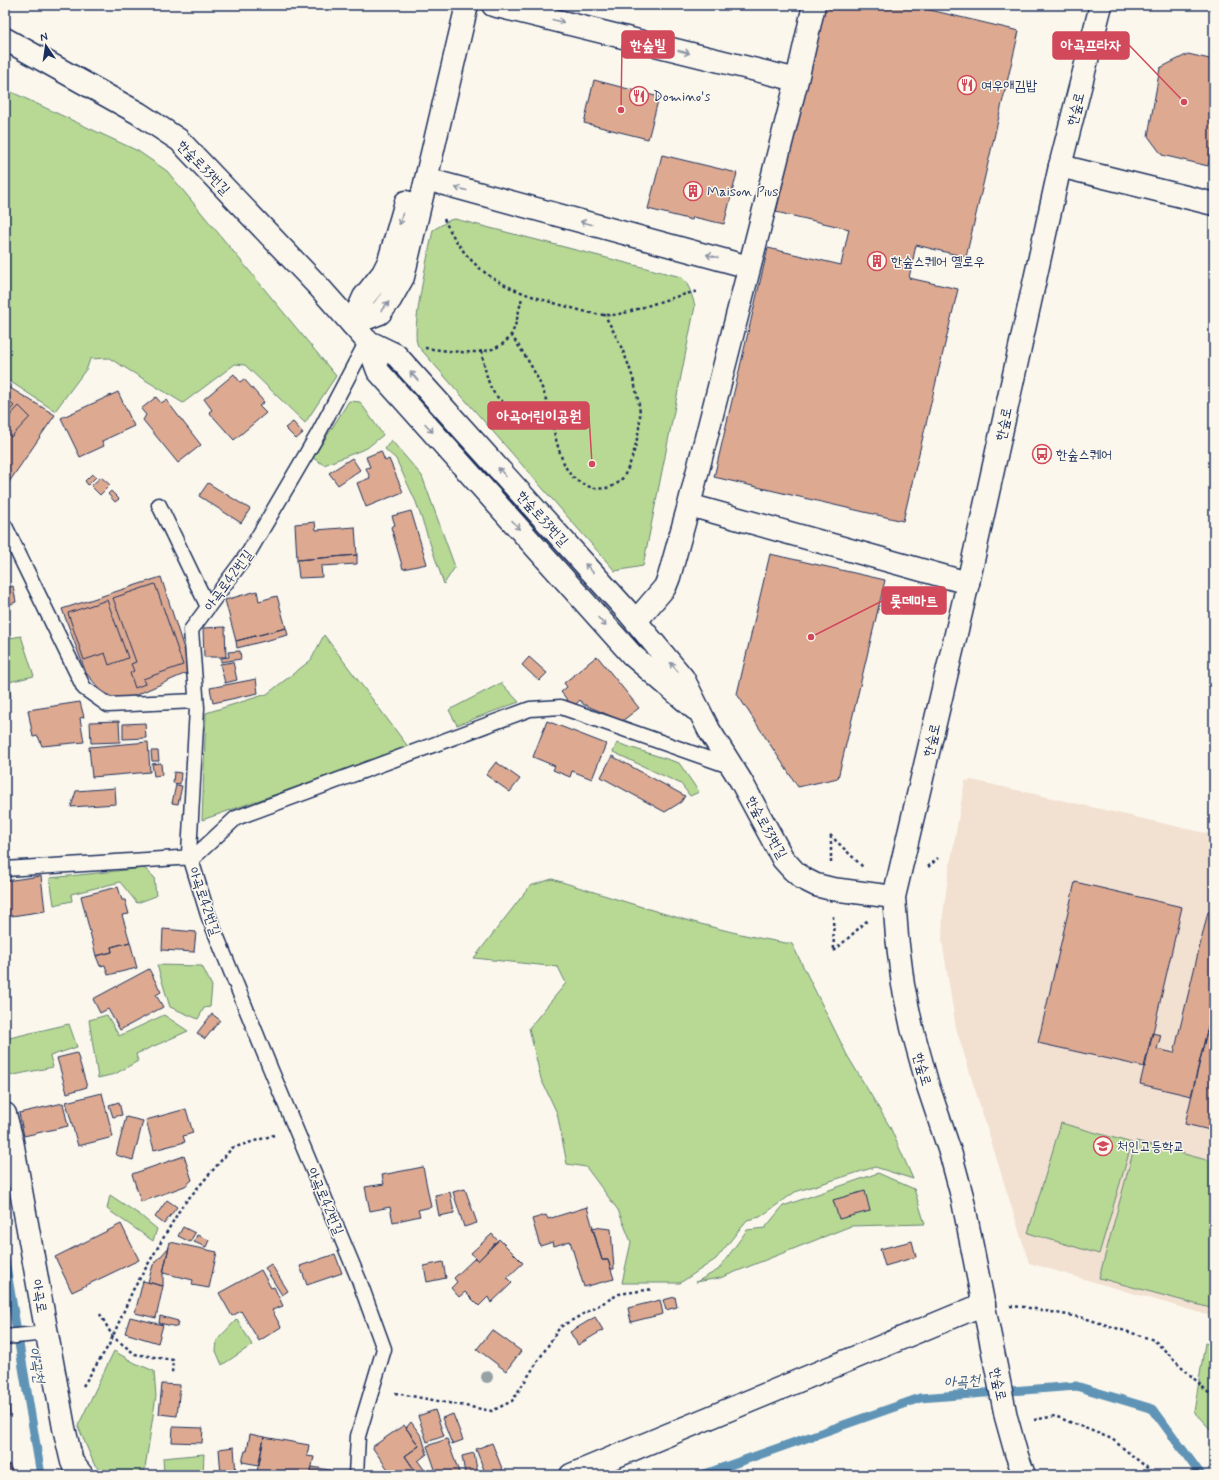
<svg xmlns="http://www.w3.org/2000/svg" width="1219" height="1480" viewBox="0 0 1219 1480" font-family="Mynerve,'Poor Story',sans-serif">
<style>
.built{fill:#f2e0d1}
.green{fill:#b7d993;stroke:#698478}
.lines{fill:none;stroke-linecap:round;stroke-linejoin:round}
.stream{stroke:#6194b6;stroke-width:9}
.building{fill:#ddaa91;stroke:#1b2f5e}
.service-casing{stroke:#1b2f5e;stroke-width:17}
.minor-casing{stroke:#1b2f5e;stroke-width:25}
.tertiary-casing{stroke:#1b2f5e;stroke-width:25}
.path{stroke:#1b2f5e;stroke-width:2.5;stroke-dasharray:3 3;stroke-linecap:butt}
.service{stroke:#fbf7ec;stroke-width:14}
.minor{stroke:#fbf7ec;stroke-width:22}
.tertiary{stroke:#fbf7ec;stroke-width:22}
.tree{fill:#95a1a5}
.oneway{stroke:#8b93a5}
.labels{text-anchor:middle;stroke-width:3;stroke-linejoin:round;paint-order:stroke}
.poi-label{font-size:14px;fill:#1b2f5e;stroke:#fbf7ec;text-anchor:start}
.street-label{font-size:14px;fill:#1b2f5e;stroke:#fbf7ec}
.water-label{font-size:15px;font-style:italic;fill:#385982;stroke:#fbf7ec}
.leader{fill:none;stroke:#d1495b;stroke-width:1.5}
.callout-dot{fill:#d1495b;stroke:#fbf7ec;stroke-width:1.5}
.callout{fill:#d1495b;stroke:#d1495b;stroke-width:1.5}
.callout-label{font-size:15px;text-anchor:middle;font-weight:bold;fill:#fff}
</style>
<rect width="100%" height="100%" fill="#fbf7ec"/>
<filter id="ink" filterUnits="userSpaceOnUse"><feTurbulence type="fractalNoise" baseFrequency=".025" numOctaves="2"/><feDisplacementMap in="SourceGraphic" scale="8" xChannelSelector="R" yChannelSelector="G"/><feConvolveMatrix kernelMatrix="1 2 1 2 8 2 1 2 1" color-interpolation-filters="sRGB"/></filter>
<g filter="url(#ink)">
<path class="built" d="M972 780 1214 835V1317L1029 1263 956 1028 942 940 943 915 948 877 965 781Z"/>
<path class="green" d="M5 89 138 151 167 171 336 376 305 423 245 365 235 364 183 403 109 358 90 359 87 368 55 411 5 378Z
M455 219 681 277C689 283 692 296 695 306L643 566 615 571 418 346C410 331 429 252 433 230L450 220Z
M349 401 360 402 383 435 367 448 324 465 313 458Z
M391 440 422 476 455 567 444 584 416 502 396 459 385 449Z
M324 635 409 748 202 820 206 713 267 694 311 660Z
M21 636 34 676 9 682 11 697 5 696V639Z
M501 683 519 702 457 725 449 710Z
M617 743 679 763 699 792 690 796 681 784 613 752Z
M144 868 154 877 156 896 137 903 120 882 71 894 72 901 54 905 50 878Z
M552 879C631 903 710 931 792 944L847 1055 890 1127 913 1179 875 1167 795 1192 760 1217 747 1220 716 1259 680 1283H622L631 1242 618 1210 586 1167 567 1164 557 1113 541 1079 529 1028 566 983 558 967 474 958 530 886Z
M157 965 202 966 212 986 210 1007 204 1008 198 1019 170 1007Z
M107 1015 119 1036 164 1015 188 1031 136 1054 138 1061 115 1074 98 1078 89 1020Z
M69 1024 77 1047 50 1056 53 1067 9 1076 5 1052V1039Z
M1061 1123 1132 1143 1099 1254 1028 1233Z
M1136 1141 1214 1162V1309L1099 1278Z
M878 1173 914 1189 925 1224 851 1226 720 1278 696 1282 718 1270 747 1230 765 1228 783 1206Z
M110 1195 140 1215 157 1229 153 1241 107 1209Z
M237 1319 252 1345 222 1365 216 1351 217 1340Z
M1205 1343 1214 1346V1433L1194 1412Z
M114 1351 135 1363 154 1371 156 1396 144 1475H104L94 1464 78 1426Z
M204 1454 203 1475H164L163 1458Z"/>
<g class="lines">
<path class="stream" d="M5 1260 41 1475
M702 1475 920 1398 1076 1386 1153 1409 1201 1475"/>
</g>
<path class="building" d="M825 5H909L1019 31 966 257 916 245 909 278 958 289 903 521 714 477 768 248 841 265 849 229 776 212Z
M1188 54 1214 60V140L1208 166 1162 155 1148 136 1160 68Z
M594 80 659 97 648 139 584 123Z
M662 155 737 173 724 224 693 217 692 220 648 209Z
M234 374 240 382 244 379 264 402 259 406 266 413 234 440 209 412 212 410 204 399Z
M5 385 55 415 5 488Z
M118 392 134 426 102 441 104 446 80 457 61 418Z
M156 397 161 403 166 400 201 445 178 463 143 420 146 415 141 409Z
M5 398 14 406 5 415Z
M19 406 30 417 11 437 5 431V421Z
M293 422 303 433 296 439 285 428Z
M381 451 385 461 389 459 403 492 366 507 357 483 370 478 366 468 370 467 366 457Z
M352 458 360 470 338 485 329 473Z
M92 474 96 477 88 485 85 481Z
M101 477 110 485 100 495 91 486Z
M208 483 250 509 241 523 199 496Z
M111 491 119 499 115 502 108 494Z
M411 511 427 564 403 569 391 527 395 525 392 516Z
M315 522 316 530 355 527 357 555 297 560 295 524Z
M770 554 885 580 838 778 798 787 737 694Z
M357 555V564L321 566 322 577 299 578 297 560Z
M161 577 191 671 129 698 119 700 103 693 86 673 62 609Z
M155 584 183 665 143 679 145 684 135 688 130 673 134 671 131 664 136 662 113 598Z
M13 586 16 602 5 606V588Z
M257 591 259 601 277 596 286 628 236 641 225 600Z
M107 600 128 658 109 665 105 653 84 660 68 613Z
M225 627 226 657H204L203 628Z
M286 628 288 635 237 648 236 641Z
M240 651 241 659 221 662V658L229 657 228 652Z
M597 656 639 708 622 721 583 704 580 700 573 707 561 692 567 687 564 683Z
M529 657 547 673 539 681 522 665Z
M233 662 237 680 225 683 220 664Z
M256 679 258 693 213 703 210 688Z
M80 702 84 717 80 718 84 742 42 746 38 736 33 737 28 710Z
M119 721 120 742 91 743 90 722Z
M547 721 606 744 592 779 572 771 570 777 553 770 555 766 533 757Z
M145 723 146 738 123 739V724Z
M148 742 150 772 92 777 89 747Z
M151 751H158L159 761H152Z
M612 756 685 796 681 802 665 812 601 777Z
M496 762 520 779 510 792 486 775Z
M161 763 162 775 154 776 152 764Z
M174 772 181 773 180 784 173 783Z
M176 785 182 786 178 804 172 803Z
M115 788 116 804 71 807 76 791Z
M41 876 45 911 5 917V881Z
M1075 882 1182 907 1145 1067 1038 1043Z
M118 887 122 900H125L129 914 122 915 130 942 111 947 112 952 96 956 81 896Z
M1208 912 1214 913V1002L1191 1096 1140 1084 1152 1033 1161 1035 1157 1049 1174 1053Z
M163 929 196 932 194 952 162 950Z
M130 942 137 968 108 975 105 965 100 966 96 956 112 952 111 947Z
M149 969 161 992 156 995 163 1007 120 1030 108 1009 100 1013 93 999Z
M1214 1002V1131L1185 1124Z
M212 1014 220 1020 205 1039 197 1033Z
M77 1053 87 1087 67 1093 57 1058Z
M102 1093 113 1137 78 1146 66 1102Z
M119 1102 122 1115 113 1117 109 1105Z
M63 1103 68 1126 24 1136 19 1113Z
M186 1109 193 1133 183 1136 185 1142 154 1150 146 1120Z
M126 1117 143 1121 133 1160 116 1155Z
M184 1156 192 1180 185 1186 141 1202 132 1174Z
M423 1167 431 1207 418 1210 420 1216 393 1222 390 1207 370 1211 365 1187 384 1184 382 1175Z
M465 1189 477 1223 464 1227 453 1192Z
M865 1191 870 1211 839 1219 833 1200Z
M450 1192 454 1213 439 1216 435 1195Z
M167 1200 177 1207 164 1224 155 1217Z
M587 1207 602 1260H608L614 1279 584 1287 570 1241 554 1246 553 1242 540 1246 532 1219 546 1215 548 1219Z
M121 1224 139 1260 72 1292 55 1257Z
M183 1227 195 1233 190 1242 178 1236Z
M592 1227 611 1229 614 1269H611L608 1260H602Z
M492 1234 498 1241 478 1261 471 1253Z
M197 1235 209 1240 206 1247 194 1242Z
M499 1239 523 1263 507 1278 512 1283 491 1303 488 1297 479 1306 465 1292 459 1297 451 1288 457 1282 454 1278 475 1258 478 1261Z
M912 1241 916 1257 885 1266 880 1249Z
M170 1242 217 1252 209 1288 192 1285 193 1280 163 1273Z
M169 1247 163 1273V1286L148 1282 153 1265Z
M335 1254 342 1273 307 1285 300 1266Z
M443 1262 446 1278 427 1282 424 1266Z
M271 1264 288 1291 282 1295 265 1268Z
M261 1270 271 1288 274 1287 283 1306 272 1310 281 1327 259 1341 241 1311 232 1316 219 1293Z
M143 1281 163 1286 156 1318 135 1313Z
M675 1297 677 1307 666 1310 663 1300Z
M660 1300 663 1314 631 1322 628 1308Z
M160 1316 178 1321 177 1327 159 1323Z
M130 1317 163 1325 158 1343 125 1333Z
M595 1317 603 1330 578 1345 570 1332Z
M492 1330 521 1351 506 1371 477 1349Z
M5 1368H6L10 1416H5Z
M162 1384 180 1385 177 1416 159 1414Z
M435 1410 444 1436 427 1442 418 1416Z
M453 1414 463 1440 452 1444 442 1418Z
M411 1422 422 1437 427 1454 418 1461 428 1475H418L405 1456 419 1446 406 1428Z
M404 1425 419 1446 405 1456 418 1475H392L372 1447Z
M173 1427 203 1428 202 1443 172 1442Z
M250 1434 264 1437 259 1465 242 1462 245 1451H247Z
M264 1437 309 1445 307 1456 314 1457 310 1475H274L257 1472Z
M447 1439 460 1475H437L427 1446Z
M492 1443 503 1471 491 1475H486L476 1449Z
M234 1447 236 1475H221L219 1449Z
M474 1453 478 1475H462L465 1474 462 1456Z
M9 1464 14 1475H5V1466Z
M312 1467 330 1470 332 1475H310Z"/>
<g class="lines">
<defs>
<path id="service" d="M159 505 208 607
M5 526 84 688 108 705 196 701
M5 869 194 857 236 818 530 709 561 707 732 767
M5 1337 47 1333
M356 1475 358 1436 384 1349 359 1280 271 1070 208 915 189 853 197 708 191 630 249 552 318 434 367 341"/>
<path id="minor" d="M493 5 797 80
M1060 166 1214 204
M426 179 749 267
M352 324 380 313 390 300 403 277 467 5
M352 324 364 297 383 273 389 261 406 202
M689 505 968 583
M636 621 665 587 669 577 689 505 797 80 814 5
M5 1114 12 1141 64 1428 72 1462 82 1475
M571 1475 984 1304"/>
<path id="tertiary" d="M5 39 138 113 179 140 320 288 367 341 396 355 628 612 683 678 709 730 741 781 783 859 793 870 802 878 816 885 832 889 894 897
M367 341 378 371 632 655 695 709
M1024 1475 1016 1453 1006 1417 962 1196 951 1155 928 1086 912 1028 903 985 897 937 894 897 968 583 1060 166 1101 5"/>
</defs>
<use href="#service" class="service-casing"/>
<use href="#minor" class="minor-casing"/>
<use href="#tertiary" class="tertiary-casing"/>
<path class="path" d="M444 219C471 275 504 289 561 305 577 309 595 316 612 315 625 314 640 308 653 304 668 299 684 294 699 291
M511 335C524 353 536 372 544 393 551 413 558 463 572 476 584 488 604 494 619 482 631 472 641 429 640 413 636 377 622 345 604 314
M425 348C450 351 498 361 512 333 517 323 519 309 522 298
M481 351C484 363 486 377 491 388 501 408 528 416 549 411
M830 835 863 867
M831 836V863
M928 867 938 858
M833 916 834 951
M834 951 869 919
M1010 1306 1024 1307 1084 1318 1154 1340 1214 1398
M100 1314 113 1337 135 1354 173 1360 172 1373
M83 1386 109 1345 133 1290 182 1206 232 1148 274 1135
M395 1393 492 1411 512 1401 560 1327 619 1294 653 1289
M1034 1420 1055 1416 1112 1439 1156 1475"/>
<use href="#service" class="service"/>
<use href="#minor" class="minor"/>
<use href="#tertiary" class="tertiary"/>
</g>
<circle class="tree" cx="487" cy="1377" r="6"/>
<defs><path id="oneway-shaft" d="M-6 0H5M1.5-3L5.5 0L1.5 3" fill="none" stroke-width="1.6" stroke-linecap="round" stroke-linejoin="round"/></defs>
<g class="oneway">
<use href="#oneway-shaft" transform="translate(558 21) rotate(14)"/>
<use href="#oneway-shaft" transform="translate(684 52) rotate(14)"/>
<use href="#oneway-shaft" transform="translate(461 189) rotate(-165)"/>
<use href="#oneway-shaft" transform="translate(401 219) rotate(107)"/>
<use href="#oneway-shaft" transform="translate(586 223) rotate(-165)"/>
<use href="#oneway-shaft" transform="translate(712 256) rotate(-165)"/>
<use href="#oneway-shaft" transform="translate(385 306) rotate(-50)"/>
<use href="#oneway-shaft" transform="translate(414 376) rotate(-132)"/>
<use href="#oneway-shaft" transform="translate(429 428) rotate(48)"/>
<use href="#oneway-shaft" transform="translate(502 472) rotate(-132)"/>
<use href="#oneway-shaft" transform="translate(516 525) rotate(48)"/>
<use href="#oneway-shaft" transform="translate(589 568) rotate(-132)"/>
<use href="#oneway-shaft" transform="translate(602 622) rotate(48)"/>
<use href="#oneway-shaft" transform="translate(674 667) rotate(-130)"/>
</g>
</g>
<defs>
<symbol id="restaurant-ring" viewBox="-11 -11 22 22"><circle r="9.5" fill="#fbf7ec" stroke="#d1495b" stroke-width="1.5"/><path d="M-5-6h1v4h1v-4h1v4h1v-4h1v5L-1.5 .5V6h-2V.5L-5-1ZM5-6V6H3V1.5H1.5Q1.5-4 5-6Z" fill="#d1495b"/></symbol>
<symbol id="building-ring" viewBox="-11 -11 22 22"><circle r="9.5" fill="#fbf7ec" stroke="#d1495b" stroke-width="1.5"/><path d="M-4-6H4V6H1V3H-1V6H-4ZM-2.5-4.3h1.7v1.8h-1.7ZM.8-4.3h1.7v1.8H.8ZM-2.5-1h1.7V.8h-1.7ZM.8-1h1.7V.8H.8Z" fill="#d1495b"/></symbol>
<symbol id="bus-ring" viewBox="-11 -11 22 22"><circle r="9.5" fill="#fbf7ec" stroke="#d1495b" stroke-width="1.5"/><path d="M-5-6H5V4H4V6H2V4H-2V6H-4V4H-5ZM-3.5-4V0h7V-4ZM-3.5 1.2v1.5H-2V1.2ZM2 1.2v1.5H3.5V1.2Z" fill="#d1495b"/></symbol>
<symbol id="school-ring" viewBox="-11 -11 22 22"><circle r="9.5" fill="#fbf7ec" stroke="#d1495b" stroke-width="1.5"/><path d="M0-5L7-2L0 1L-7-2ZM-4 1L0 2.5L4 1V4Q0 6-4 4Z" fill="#d1495b"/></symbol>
</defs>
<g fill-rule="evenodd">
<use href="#restaurant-ring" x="956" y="74" width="22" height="22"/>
<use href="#restaurant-ring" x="628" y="85" width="22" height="22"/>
<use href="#building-ring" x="682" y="180" width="22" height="22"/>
<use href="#building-ring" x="866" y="250" width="22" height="22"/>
<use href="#bus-ring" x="1031" y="443" width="22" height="22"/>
<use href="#school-ring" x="1092" y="1135" width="22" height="22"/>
</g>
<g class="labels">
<g class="poi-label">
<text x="981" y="90">여우애김밥</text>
<text x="653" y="101">Domino's</text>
<text x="707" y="196">Maison Pius</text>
<text x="891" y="266">한숲스퀘어 옐로우</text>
<text x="1056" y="459">한숲스퀘어</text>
<text x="1117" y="1151">처인고등학교</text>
</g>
<g class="street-label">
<text transform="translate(1075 109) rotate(-76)" y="5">한숲로</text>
<text transform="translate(204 167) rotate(46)" y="5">한숲로33번길</text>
<text transform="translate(1003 424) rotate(-78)" y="5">한숲로</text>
<text transform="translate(543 518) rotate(48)" y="5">한숲로33번길</text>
<text transform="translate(228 580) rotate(-54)" y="5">아곡로42번길</text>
<text transform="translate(931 740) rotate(-77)" y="5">한숲로</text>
<text transform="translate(767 827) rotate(61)" y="5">한숲로33번길</text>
<text transform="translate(205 901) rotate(71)" y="5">아곡로42번길</text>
<text transform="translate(923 1069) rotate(74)" y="5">한숲로</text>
<text transform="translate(326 1201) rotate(67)" y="5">아곡로42번길</text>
<text transform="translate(40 1296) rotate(80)" y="5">아곡로</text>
<text transform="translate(999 1384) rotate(78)" y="5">한숲로</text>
</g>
<g class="water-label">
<text transform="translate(37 1365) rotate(80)" y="5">아곡천</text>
<text transform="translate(962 1381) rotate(-4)" y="5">아곡천</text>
</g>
</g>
<path class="leader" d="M621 110L622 45M1184 102L1129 45M592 464L589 416M811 637L882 601"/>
<g class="callout-dot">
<circle cx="621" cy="110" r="4"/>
<circle cx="1184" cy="102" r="4"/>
<circle cx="592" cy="464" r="4"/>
<circle cx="811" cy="637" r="4"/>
</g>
<g class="callout">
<rect x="622" y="31" width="52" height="27" rx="4"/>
<rect x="1053" y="32" width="76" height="27" rx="4"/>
<rect x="488" y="402" width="101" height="27" rx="4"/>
<rect x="882" y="587" width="64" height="27" rx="4"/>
</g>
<g class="callout-label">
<text x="648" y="50">한숲빌</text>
<text x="1091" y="50">아곡프라자</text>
<text x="539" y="421">아곡어린이공원</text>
<text x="914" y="606">롯데마트</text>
</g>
<rect width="1219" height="1480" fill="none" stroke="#fbf7ec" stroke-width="20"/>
<rect x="10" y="10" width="1199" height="1460" fill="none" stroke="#1b2f5e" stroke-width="1.5" filter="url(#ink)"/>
<g transform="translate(46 46) rotate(347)" stroke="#fbf7ec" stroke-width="3" paint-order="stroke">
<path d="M0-3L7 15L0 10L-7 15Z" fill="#1b2f5e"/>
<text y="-6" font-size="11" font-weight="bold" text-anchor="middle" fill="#1b2f5e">N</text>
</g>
</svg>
